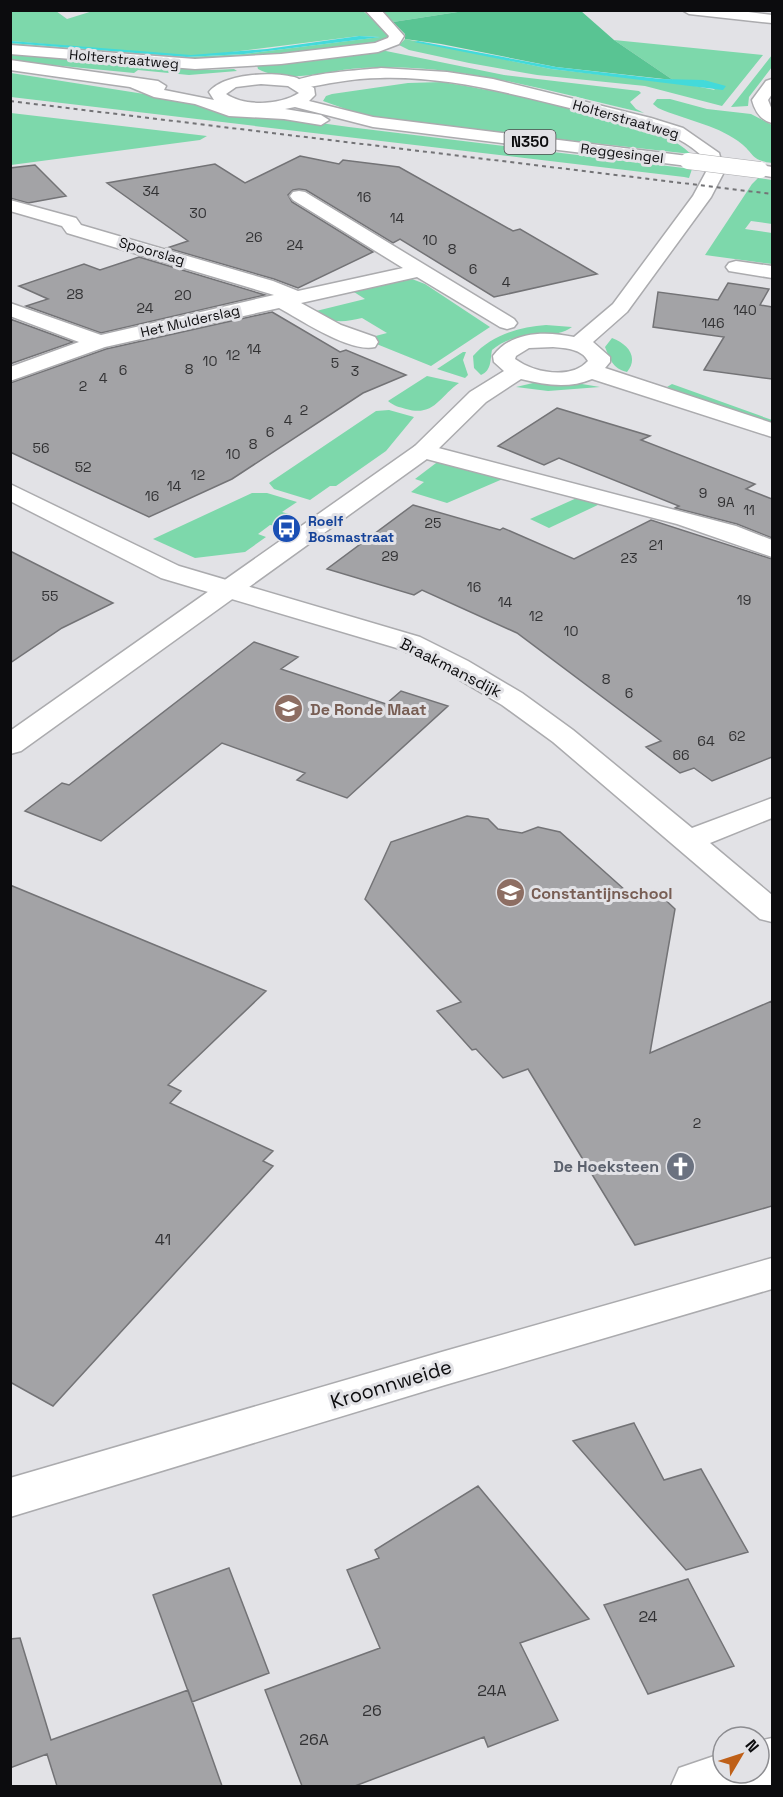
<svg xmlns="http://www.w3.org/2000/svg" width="783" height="1797" viewBox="0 0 783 1797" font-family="'Space Grotesk',sans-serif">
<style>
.green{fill:#7dd8ab}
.forest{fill:#59c493}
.water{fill:#43dada}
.building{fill:#a3a3a6;stroke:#737376;stroke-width:1.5}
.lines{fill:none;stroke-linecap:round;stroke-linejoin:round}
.street-casing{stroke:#ababae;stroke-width:3}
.secondary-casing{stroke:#ababae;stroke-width:3}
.primary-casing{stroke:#ababae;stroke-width:3}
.street{fill:#fff;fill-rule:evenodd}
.secondary{fill:#fff;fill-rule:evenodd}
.primary{fill:#fff;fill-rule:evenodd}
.rail{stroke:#737376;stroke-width:2;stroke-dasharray:4 4;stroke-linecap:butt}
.primary-bridge-casing{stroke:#ababae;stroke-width:17;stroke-linecap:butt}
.primary-bridge{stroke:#fff;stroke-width:16}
.labels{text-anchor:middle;stroke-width:6;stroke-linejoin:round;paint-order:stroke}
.far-street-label{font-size:14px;fill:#0c0c0e;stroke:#e2e2e6}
.number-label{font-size:14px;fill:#323234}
.far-transit-label{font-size:14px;font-weight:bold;fill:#164399;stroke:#e2e2e6;text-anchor:start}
.shield{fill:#e2e2e6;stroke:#4c4c4f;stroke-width:1.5}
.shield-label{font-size:15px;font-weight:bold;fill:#0c0c0e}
.street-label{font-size:16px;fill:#0c0c0e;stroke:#e2e2e6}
.education-label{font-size:16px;font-weight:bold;fill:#785e54;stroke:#e2e2e6;text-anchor:start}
.worship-label{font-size:16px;font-weight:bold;fill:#5b616d;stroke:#e2e2e6;text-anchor:end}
.near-number-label{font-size:16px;fill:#323234}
.near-street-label{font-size:20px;fill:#0c0c0e;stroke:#e2e2e6}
</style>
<rect width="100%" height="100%" fill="#e2e2e6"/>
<path class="green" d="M11 10 56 11 67 19 96 10 363 11 383 28 390 37 384 42 297 56 181 60 11 46 10 43 186 57 244 54 380 37 359 36 208 55H166L11 41Z
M381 11H464L393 22Z
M405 39 551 69 685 84 715 90 704 80H673L614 40 763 55 722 106 645 86 537 75 469 63 409 50 399 45Z
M374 51H386L504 75 639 91 641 93 630 102 636 109 644 113C551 92 457 62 361 68 327 70 290 85 258 69L257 65Z
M10 52 212 70 234 69 237 71 189 75 138 70 134 73 11 61Z
M772 55V67L749 97 748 106 731 107Z
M11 73 176 99 205 107 349 127 692 169 689 178 684 177 11 97Z
M443 82C501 93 653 115 691 154L396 121 354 112 323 101 326 96 332 94 408 83Z
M657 99H670L707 109 751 114 772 125V163C749 160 755 153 738 141 714 124 685 120 658 108L653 104Z
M10 113H11L207 136 200 140 11 165Z
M758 178 772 180V224L751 221 745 229 772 233V264L705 255 752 184Z
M412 279 425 284 490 327 431 366 374 343 368 338 387 333 362 318C342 323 330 323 312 312L365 299 354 292Z
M546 325 572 327C552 342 518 327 492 350 490 360 492 370 481 375L474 368 473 356C491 335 519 327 546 325Z
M612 338C628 344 639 357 627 372 613 369 610 359 605 347Z
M463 352H466L463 360 468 375 465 378 437 369Z
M427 376 459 383C439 397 434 417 406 409 399 407 394 406 388 401Z
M564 381 600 387 548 391 516 387 533 383Z
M672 384 772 420V425L730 413 667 387Z
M389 410 414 417 386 451 336 486H330L310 500 274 489 269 483 376 411Z
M440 460 505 478 447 503 411 492 424 482 415 479Z
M252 493H267L297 502 282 512 292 515 276 526 270 525 258 534 266 537 245 552 195 558 153 539Z
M579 497 602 503 549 528 530 519Z"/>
<path class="forest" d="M464 11H581L614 40 673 80 556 67 441 44 405 39V34L393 22Z"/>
<path class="water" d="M359 36 381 37 244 54 186 57 10 43 11 41 191 55 267 49Z
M418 41 556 67 661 79 704 80 726 86 723 90 551 69 414 42Z"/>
<path class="building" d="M300 156 339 164 343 160 399 167 513 231 520 229 597 274 494 297 400 239 393 243 306 190 299 189 293 190 288 195 292 202 373 252 298 288 274 279 167 248 188 241 107 183 215 164 245 183Z
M35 165 66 196 28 203 10 198V168Z
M139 257 265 295 101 333 26 306 48 299 19 286 84 264 100 270Z
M728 283 769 289 760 305 772 307V379L704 370 724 337 653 327 658 292 718 300Z
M272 312 340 352 346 350 406 375 363 393 232 479 149 517 10 452V383L106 349Z
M10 319 73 342 10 364Z
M557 408 650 436 641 440 755 484 746 489 772 499V538L737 524 675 508 679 506 559 458 544 465 498 446Z
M413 505 500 530 503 528 574 559 651 520 772 559V757L712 781 694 768 680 773 646 747 661 741 517 633 422 590 414 595 327 569Z
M10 551 113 603 62 628 10 663Z
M254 642 298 657 281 669 386 704 401 691 448 706 347 798 297 780 305 773 222 743 101 841 25 811 62 783 69 785Z
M467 816 488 819 498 829 522 833 538 827 560 832 635 899 656 891 675 909 650 1053 772 1001V1206L635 1245 528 1069 503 1078 476 1049 472 1050 437 1011 461 1002 365 899 391 842Z
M10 885 266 991 168 1085 181 1091 170 1103 273 1151 263 1161 273 1166 53 1406 10 1382Z
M634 1423 664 1480 701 1469 748 1552 686 1570 573 1441Z
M478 1486 589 1619 520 1643 558 1720 488 1747 484 1737 355 1786H302L265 1690 380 1648 347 1570 379 1558 375 1550Z
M229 1568 269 1673 192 1702 153 1595Z
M688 1579 734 1666 648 1694 604 1605Z
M20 1638 51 1740 188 1690 222 1786H57L47 1754 10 1768V1639Z"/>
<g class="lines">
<defs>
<path id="street" d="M365 10H381L404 36 399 44 378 52 281 64 195 69 10 54V45L195 59 281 54 375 43 388 38 389 36Z
M682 10H733L772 15V23L689 14Z
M299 191 305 192 514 319 517 323 514 327 507 329 500 327 417 277 301 303 341 325 375 337 378 342 375 347C350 353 301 320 279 308L105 347 10 381V367L79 342 10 316V303L101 335 274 295 67 233 62 226 10 211V200L76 218 81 225 273 281 298 291 403 268 293 200 290 196 293 192Z
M736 261 772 266V278L729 271 726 267 729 263Z
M423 444 736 526 772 540V557L677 524 415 456 411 451 415 446Z
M10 484 179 566 420 637 468 661 522 693 573 730 692 828 772 798V818L710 843 772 895V922L760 919 553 742 502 705 448 673 400 649 161 578 10 501Z
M772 1258V1289L445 1385 10 1517V1478L445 1351Z
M772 1738V1786H671L679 1768 723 1753V1773H759V1741Z"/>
<path id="secondary" d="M381 68 447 72 493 79 651 118 683 128 719 153 724 172 711 197 627 312 593 342 610 357V362L605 368 772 423V437L592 379C569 389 545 385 521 379L486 402 431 456 21 751 10 754V731L415 446 470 392 504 371 494 362 493 356C511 331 546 331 574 337L613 304 693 196 706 172 704 158C674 127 623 121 582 111 516 95 449 76 380 78 353 78 326 84 299 89L291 84C300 73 364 70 381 68ZM553 347C566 348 582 349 588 361 571 380 534 373 515 359L516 356 529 348Z
M772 79V94L768 100 772 110V123C760 120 755 111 752 100L766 81Z"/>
<path id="primary" d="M10 60 158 81 166 86 164 90 214 100 209 92C224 73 275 71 297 78 302 81 308 85 314 88L315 95 309 101 373 117 688 156 694 157 697 161 694 165 688 166 373 127 295 107 285 109 321 115 329 120 321 125 284 119 229 116 195 104 154 97 130 87 10 70ZM261 84 288 86 299 93C280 105 245 107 226 94L236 87Z
M760 165 772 167V177L754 174 751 170 754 166Z"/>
</defs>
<use href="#street" class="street-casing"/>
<use href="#secondary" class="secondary-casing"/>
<use href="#primary" class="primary-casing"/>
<use href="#street" class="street"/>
<use href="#secondary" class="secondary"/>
<use href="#primary" class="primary"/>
<path class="rail" d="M10 101 772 194"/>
<defs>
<path id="primary-bridge" d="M688 161 760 170"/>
</defs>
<use href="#primary-bridge" class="primary-bridge-casing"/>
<use href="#primary-bridge" class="primary-bridge"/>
</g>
<defs>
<symbol id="bus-disc" viewBox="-11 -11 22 22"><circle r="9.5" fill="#1a4fb4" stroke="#e2e2e6"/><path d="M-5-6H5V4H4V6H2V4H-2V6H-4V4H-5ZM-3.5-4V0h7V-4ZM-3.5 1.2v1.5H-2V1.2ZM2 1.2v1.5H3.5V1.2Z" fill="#fff"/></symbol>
<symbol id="school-disc" viewBox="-11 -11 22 22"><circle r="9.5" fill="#8d6e63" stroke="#e2e2e6"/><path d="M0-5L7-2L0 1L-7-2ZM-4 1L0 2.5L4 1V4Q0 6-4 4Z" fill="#fff"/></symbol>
<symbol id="church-disc" viewBox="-11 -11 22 22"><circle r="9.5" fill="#6b7280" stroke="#e2e2e6"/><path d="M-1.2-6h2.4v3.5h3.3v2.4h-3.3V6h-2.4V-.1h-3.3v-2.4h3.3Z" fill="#fff"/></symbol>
</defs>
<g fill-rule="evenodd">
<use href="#bus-disc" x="270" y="512" width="33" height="33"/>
<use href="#school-disc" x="272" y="692" width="33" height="33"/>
<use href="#school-disc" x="494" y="876" width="33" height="33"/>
<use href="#church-disc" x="664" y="1150" width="33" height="33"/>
</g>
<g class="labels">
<g class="far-street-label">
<text transform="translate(124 59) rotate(5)" y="5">Holterstraatweg</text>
<text transform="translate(626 119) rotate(16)" y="5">Holterstraatweg</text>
<text transform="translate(622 153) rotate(7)" y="5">Reggesingel</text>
<text transform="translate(152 251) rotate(16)" y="5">Spoorslag</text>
<text transform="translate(190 321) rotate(-13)" y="5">Het Mulderslag</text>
</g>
<g class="number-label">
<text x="151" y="196">34</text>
<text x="364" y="202">16</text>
<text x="198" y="218">30</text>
<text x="397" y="223">14</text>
<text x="254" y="242">26</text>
<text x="430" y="245">10</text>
<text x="295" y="250">24</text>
<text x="452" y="254">8</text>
<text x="473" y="274">6</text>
<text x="506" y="287">4</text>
<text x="75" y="299">28</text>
<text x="183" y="300">20</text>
<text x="145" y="313">24</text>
<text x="745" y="315">140</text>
<text x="713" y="328">146</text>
<text x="254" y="354">14</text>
<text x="233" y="360">12</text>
<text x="210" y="366">10</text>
<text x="335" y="368">5</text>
<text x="189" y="374">8</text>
<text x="123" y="375">6</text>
<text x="355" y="376">3</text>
<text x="103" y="383">4</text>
<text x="83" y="391">2</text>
<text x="304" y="415">2</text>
<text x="288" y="425">4</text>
<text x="270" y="437">6</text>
<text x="253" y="449">8</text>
<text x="41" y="453">56</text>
<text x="233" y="459">10</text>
<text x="83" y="472">52</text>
<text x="198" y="480">12</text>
<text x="174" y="491">14</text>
<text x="703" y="498">9</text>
<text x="152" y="501">16</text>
<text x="726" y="507">9A</text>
<text x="749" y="515">11</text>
<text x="433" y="528">25</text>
<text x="656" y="550">21</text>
<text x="390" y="561">29</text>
<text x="629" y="563">23</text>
<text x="474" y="592">16</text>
<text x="50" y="601">55</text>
<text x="744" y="605">19</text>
<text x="505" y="607">14</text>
<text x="536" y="621">12</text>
<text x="571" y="636">10</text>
<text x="606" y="684">8</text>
<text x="629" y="698">6</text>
<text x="737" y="741">62</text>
<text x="706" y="746">64</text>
<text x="681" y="760">66</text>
<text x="697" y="1128">2</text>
</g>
<g class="far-transit-label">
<text x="308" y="526">Roelf<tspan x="308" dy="16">Bosmastraat</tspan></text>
</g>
<rect class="shield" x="504.5" y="130" width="51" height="24" rx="4.5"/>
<g class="shield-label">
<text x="530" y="147">N350</text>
</g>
<g class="street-label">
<text transform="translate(451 667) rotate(27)" y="6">Braakmansdijk</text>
</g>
<g class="education-label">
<text x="310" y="715">De Ronde Maat</text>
<text x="531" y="899">Constantijnschool</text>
</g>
<g class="worship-label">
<text x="659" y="1172">De Hoeksteen</text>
</g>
<g class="near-number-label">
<text x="163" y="1245">41</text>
<text x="648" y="1622">24</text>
<text x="492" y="1696">24A</text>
<text x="372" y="1716">26</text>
<text x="314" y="1745">26A</text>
</g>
<g class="near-street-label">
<text transform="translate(391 1384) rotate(-17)" y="7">Kroonnweide</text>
</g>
</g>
<rect width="783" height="1797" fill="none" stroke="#0c0c0e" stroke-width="24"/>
<g transform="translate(741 1755) rotate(51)"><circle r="28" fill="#e2e2e6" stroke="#8c8c90" stroke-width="1.5"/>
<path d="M0-4.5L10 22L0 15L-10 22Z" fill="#bf6018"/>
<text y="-9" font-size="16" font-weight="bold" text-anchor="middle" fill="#0c0c0e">N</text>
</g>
</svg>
